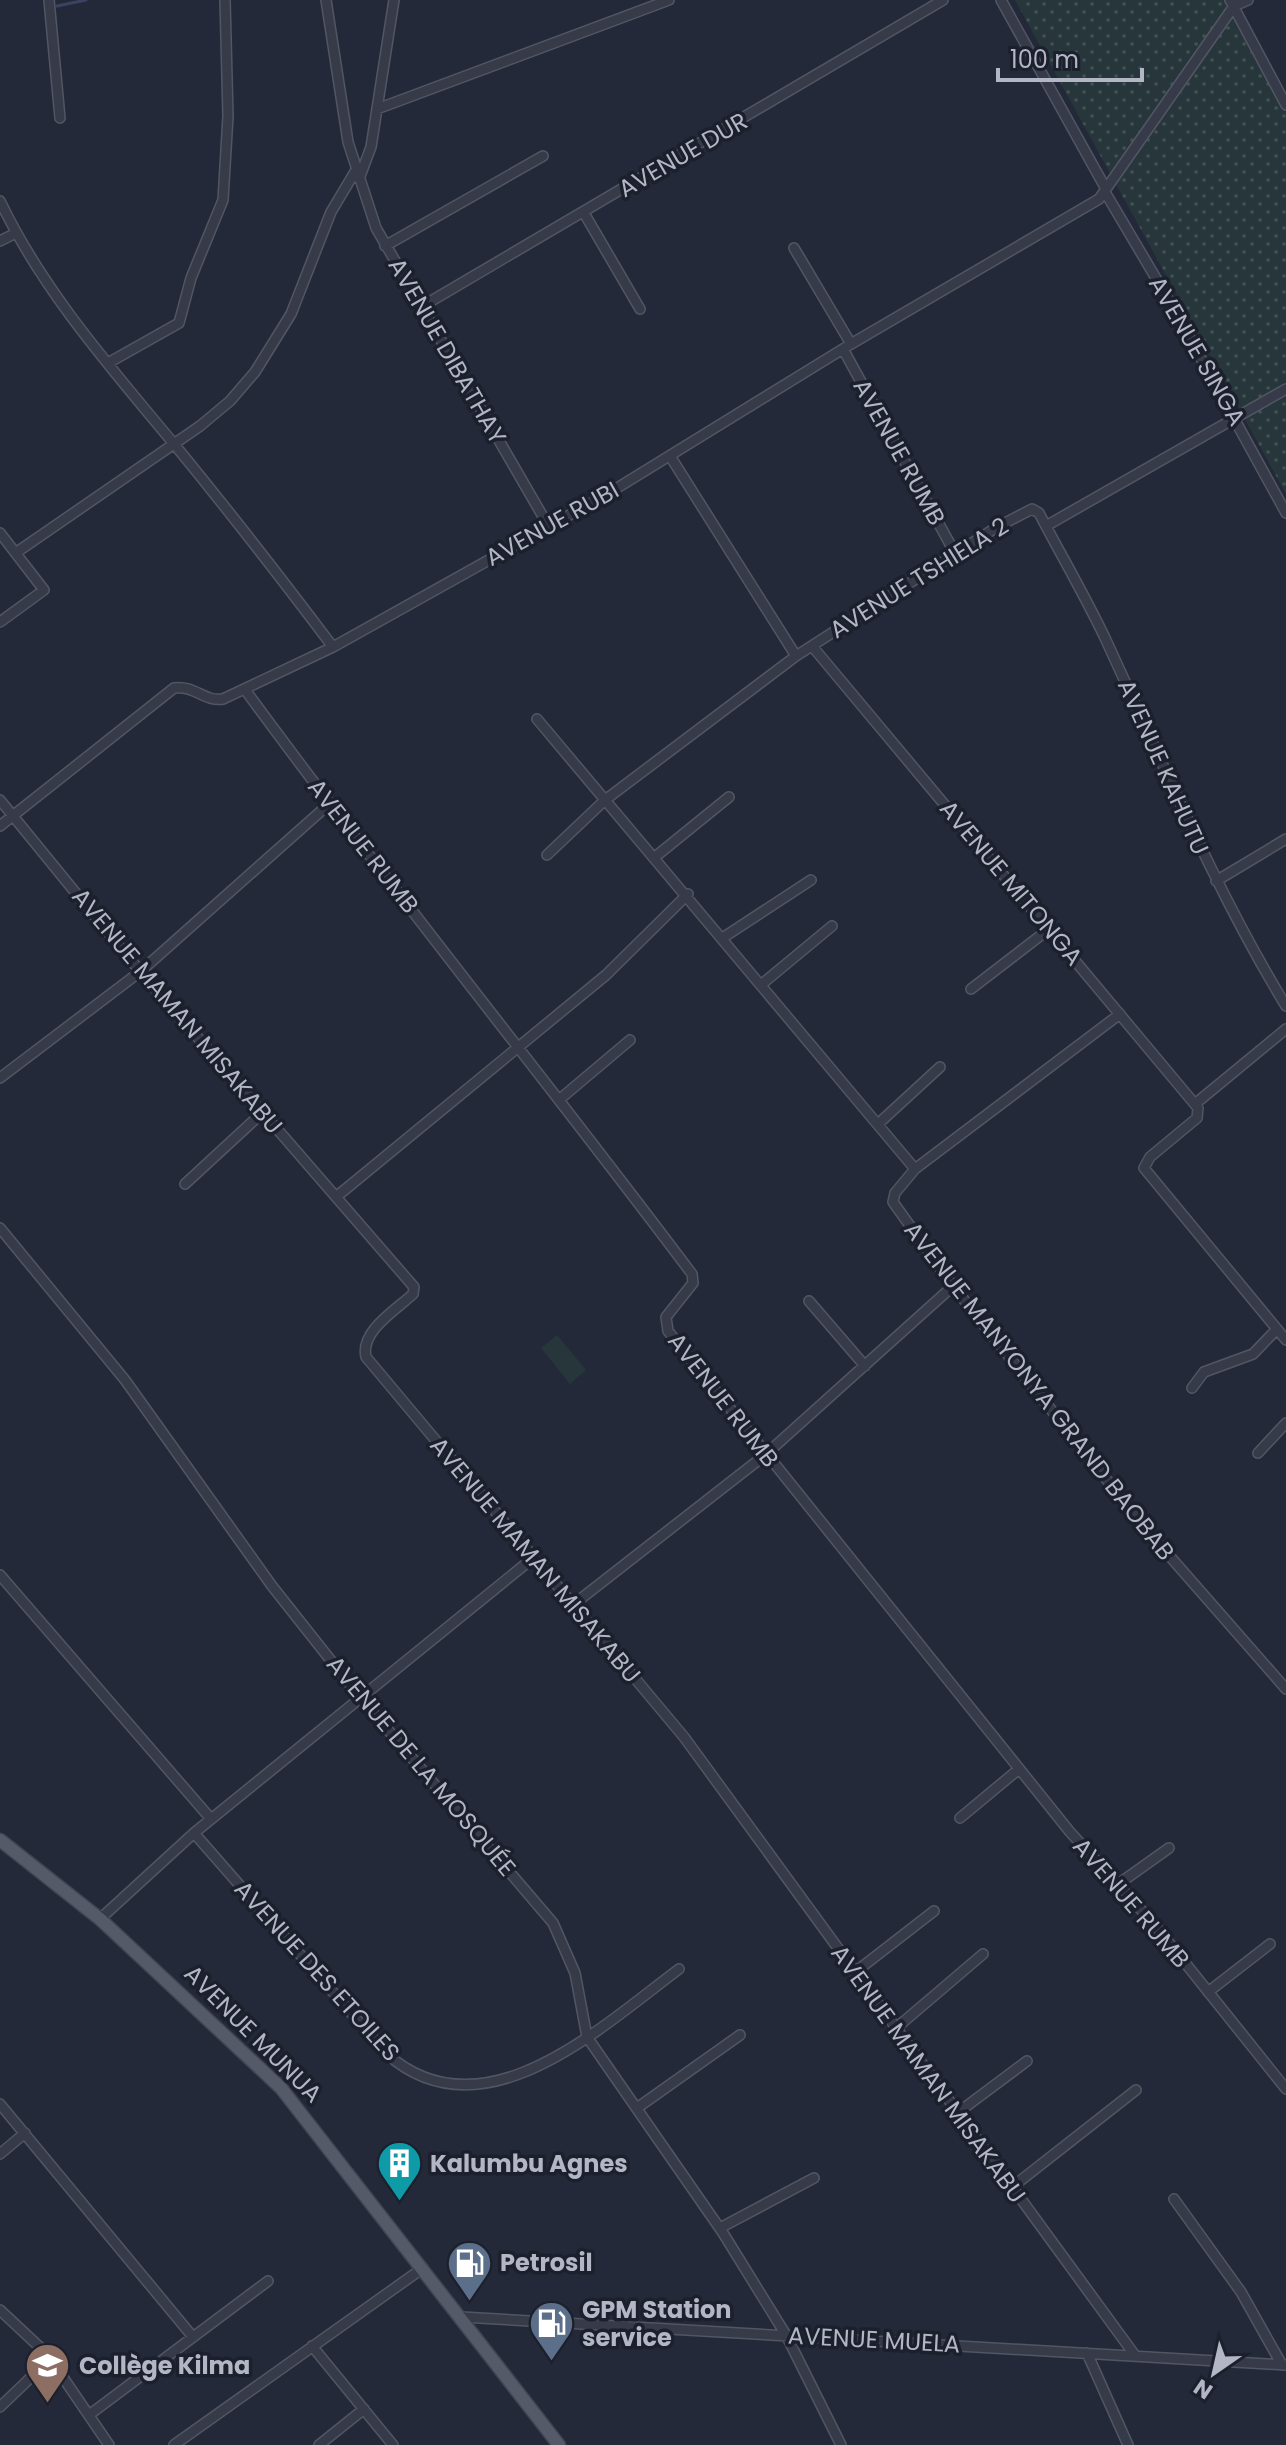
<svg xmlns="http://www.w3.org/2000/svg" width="1286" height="2445" viewBox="0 0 1286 2445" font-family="Poppins,sans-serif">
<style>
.grass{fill:url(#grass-dots)}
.pitch{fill:#26363a}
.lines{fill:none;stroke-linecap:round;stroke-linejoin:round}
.stream{stroke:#3a4460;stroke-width:3}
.minor-casing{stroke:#525663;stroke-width:12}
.major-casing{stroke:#404452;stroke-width:15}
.minor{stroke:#373b49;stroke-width:9}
.major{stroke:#555a69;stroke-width:12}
.labels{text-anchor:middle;stroke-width:7;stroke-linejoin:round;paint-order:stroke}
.street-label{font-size:24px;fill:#b2b6c5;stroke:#1c202d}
.poi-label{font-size:24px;font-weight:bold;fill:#b2b6c5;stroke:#1c202d;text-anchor:start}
</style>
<defs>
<pattern id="grass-dots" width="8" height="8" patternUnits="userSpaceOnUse" patternTransform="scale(2)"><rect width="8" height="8" fill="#26363a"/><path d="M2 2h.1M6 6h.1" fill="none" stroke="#435155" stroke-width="1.8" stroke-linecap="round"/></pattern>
</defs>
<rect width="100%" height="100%" fill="#232938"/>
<path class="grass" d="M1015 0H1227L1286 113V494Z"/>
<path class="pitch" d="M557 1335 586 1370 570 1384 541 1348Z"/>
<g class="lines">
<path class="stream" d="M57 6 86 0"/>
<defs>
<path id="minor" d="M49 0 60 118
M326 0 348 142 376 228 549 527
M1001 0 1106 189
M1230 0 1286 105
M377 109 669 0
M359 179 371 147 394 0
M1105 192 1170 302 1286 513
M0 201C43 291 111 368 174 444 229 511 281 578 333 647
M584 213 640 309
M0 241 16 233
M385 246 543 156
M794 248 851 344
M421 307 943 0
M843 349 956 555
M108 363 179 323 191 278 223 200 228 116 225 0
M670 456 796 656
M1046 526 1286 389
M0 533 44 590 0 622
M17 552 200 426 230 401 255 372 291 314 331 212 356 170
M812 646 1198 1108 1197 1118 1150 1157 1144 1168 1286 1340
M246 691C390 888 545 1078 692 1274L693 1283 666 1317 668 1331 1070 1832 1154 1924 1286 2089
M537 719 915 1169
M0 800 128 957 414 1287 413 1294C396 1310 360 1331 366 1357L684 1737 1134 2354
M0 826 174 688C195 685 204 702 223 699L333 647 609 493 851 344 1099 199 1234 6 1248 0
M547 855 605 800 796 656 997 527 1032 509 1039 513C1061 555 1085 596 1105 638 1163 763 1214 888 1286 1006
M655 857 729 797
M1216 881 1286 839
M724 937 811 880
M762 984 832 926
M971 989 1049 929
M1120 1014 915 1169 895 1193 893 1202 953 1286 1145 1528 1286 1689
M0 1078 141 971 329 804
M560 1099 630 1040
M1195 1104 1286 1029
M878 1124 940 1067
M185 1184 263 1112
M336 1197 606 975 688 894
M0 1228 125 1380 272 1586 359 1696 553 1923 575 1973 587 2037 723 2233 786 2335 841 2445
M809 1301 865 1366
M1192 1388 1204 1372 1253 1354 1277 1329
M1258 1453 1286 1423
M0 1575 211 1819
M574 1604 765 1455 953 1286
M960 1818 1019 1769
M194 1833 387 2054C483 2139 601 2027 679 1969
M1117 1885 1169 1848
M100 1919 194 1833 533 1558
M854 1973 934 1911
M1208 1992 1270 1944
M895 2029 983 1954
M0 2104 193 2337
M637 2108 740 2035
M956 2114 1027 2061
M0 2154 25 2133
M1011 2188 1136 2090
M1174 2199 1241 2292 1282 2365
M720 2228 814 2178
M0 2310 47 2354 109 2445
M462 2317 1286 2365
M312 2346 393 2445
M1087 2353 1128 2445
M0 2407 50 2359
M89 2415 268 2281
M174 2445 423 2268
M319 2445 364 2409"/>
<path id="major" d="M0 1840 100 1919 281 2088 559 2445"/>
</defs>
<use href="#minor" class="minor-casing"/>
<use href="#major" class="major-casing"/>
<use href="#minor" class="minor"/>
<use href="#major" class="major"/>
</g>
<defs>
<symbol id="building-pin" viewBox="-11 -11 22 30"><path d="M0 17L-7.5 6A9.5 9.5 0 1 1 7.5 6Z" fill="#0f9aa8" stroke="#1c202d"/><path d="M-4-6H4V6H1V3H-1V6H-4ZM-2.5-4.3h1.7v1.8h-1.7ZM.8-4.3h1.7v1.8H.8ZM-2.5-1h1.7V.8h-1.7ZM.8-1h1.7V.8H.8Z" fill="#fff"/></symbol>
<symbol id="fuel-pin" viewBox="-11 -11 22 30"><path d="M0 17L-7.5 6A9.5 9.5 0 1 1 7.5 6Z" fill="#5c6f8a" stroke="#1c202d"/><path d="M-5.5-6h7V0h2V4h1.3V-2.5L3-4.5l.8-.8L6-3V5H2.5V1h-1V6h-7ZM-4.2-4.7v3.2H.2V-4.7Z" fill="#fff"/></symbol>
<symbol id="school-pin" viewBox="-11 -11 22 30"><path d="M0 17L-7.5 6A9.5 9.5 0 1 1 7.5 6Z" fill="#8d6e63" stroke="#1c202d"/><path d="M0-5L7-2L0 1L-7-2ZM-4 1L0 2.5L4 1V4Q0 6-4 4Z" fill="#fff"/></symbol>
</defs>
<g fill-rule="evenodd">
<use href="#building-pin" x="374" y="2138" width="51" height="69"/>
<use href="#fuel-pin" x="444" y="2238" width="51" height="69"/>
<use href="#fuel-pin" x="526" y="2298" width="51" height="69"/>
<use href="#school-pin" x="22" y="2340" width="51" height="69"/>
</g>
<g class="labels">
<g class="street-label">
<text transform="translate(683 155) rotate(-30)" y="8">AVENUE DUR</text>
<text transform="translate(447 351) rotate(60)" y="8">AVENUE DIBATHAY</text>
<text transform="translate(1197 351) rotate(60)" y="8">AVENUE SINGA</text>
<text transform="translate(899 452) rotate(61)" y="8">AVENUE RUMB</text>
<text transform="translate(552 524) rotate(-29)" y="8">AVENUE RUBI</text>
<text transform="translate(919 578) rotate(-32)" y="8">AVENUE TSHIELA 2</text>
<text transform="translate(1163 767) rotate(66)" y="8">AVENUE KAHUTU</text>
<text transform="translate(363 846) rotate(52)" y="8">AVENUE RUMB</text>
<text transform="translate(1011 883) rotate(50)" y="8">AVENUE MITONGA</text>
<text transform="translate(177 1011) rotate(50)" y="8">AVENUE MAMAN MISAKABU</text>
<text transform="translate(1039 1391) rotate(52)" y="8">AVENUE MANYONYA GRAND BAOBAB</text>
<text transform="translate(723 1400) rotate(52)" y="8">AVENUE RUMB</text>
<text transform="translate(535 1560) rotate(50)" y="8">AVENUE MAMAN MISAKABU</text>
<text transform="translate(421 1766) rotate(50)" y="8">AVENUE DE LA MOSQUÉE</text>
<text transform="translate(1131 1903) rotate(49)" y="8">AVENUE RUMB</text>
<text transform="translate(317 1971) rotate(48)" y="8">AVENUE DES ETOILES</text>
<text transform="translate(253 2034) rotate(45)" y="8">AVENUE MUNUA</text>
<text transform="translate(928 2074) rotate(54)" y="8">AVENUE MAMAN MISAKABU</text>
<text transform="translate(874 2340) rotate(3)" y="8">AVENUE MUELA</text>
</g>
<g class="poi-label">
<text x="430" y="2172">Kalumbu Agnes</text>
<text x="500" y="2271">Petrosil</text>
<text x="582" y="2318">GPM Station<tspan x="582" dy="28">service</tspan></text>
<text x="79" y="2374">Collège Kilma</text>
</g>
</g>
<g transform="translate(1214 2373) rotate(214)" stroke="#1c202d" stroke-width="6" paint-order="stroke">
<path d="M0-6L14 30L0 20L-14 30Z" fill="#b2b6c5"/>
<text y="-12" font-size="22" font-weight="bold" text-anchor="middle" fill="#b2b6c5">N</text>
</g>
<path d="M998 68v12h144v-12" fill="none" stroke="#b2b6c5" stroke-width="4"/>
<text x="1010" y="68" font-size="24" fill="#b2b6c5" stroke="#1c202d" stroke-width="6" paint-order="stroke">100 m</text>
</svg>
